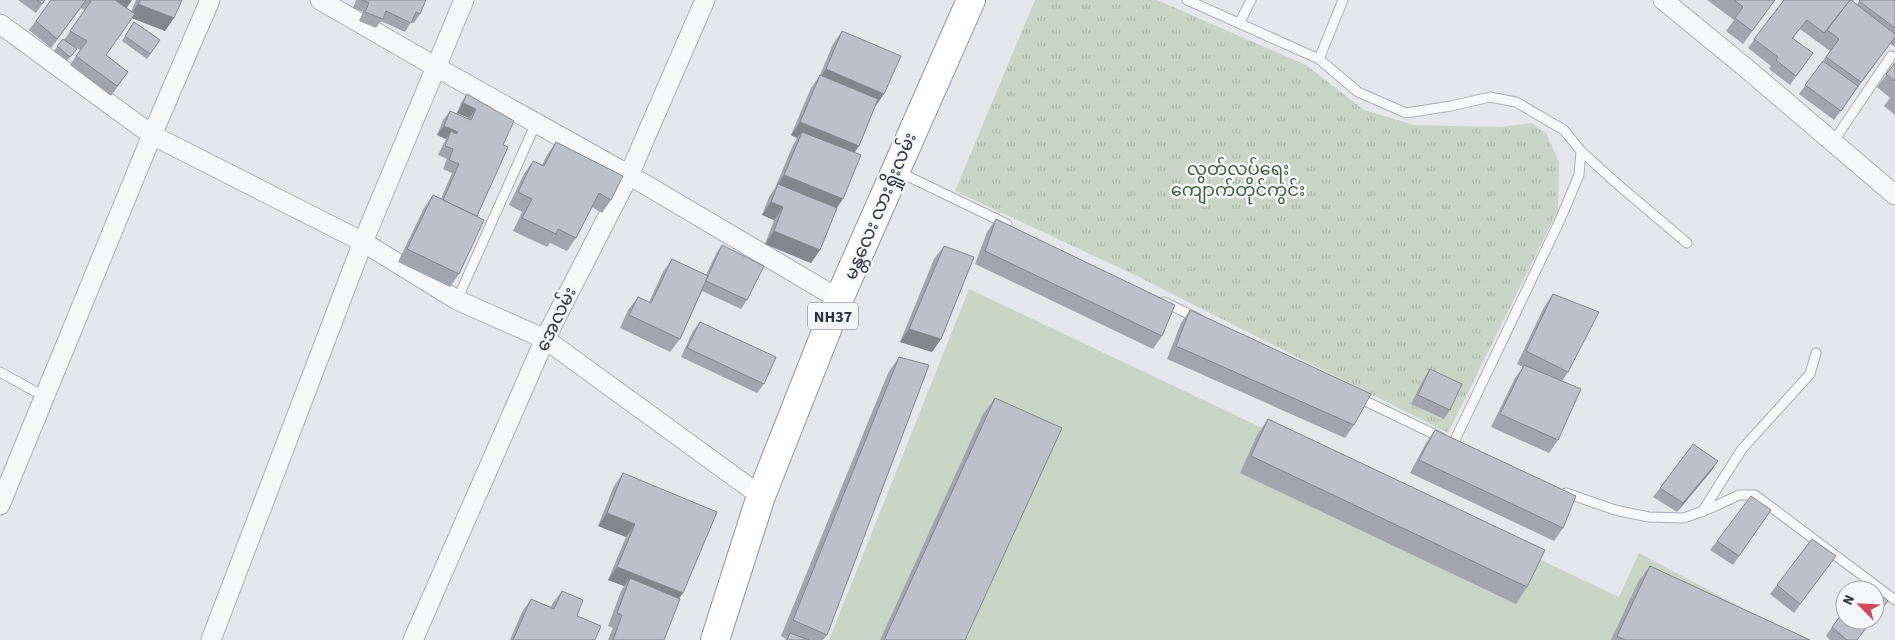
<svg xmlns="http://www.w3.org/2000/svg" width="1895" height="640" viewBox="0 0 1895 640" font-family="'Source Sans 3','Noto Sans Myanmar',sans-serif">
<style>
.grass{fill:url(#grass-tufts)}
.pitch{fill:#c9d6c5}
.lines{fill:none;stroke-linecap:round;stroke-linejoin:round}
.service-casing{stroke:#a9aeb7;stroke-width:11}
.minor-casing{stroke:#a9aeb7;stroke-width:21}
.trunk-casing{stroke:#8b94a3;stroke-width:30}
.service{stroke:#f7f8fa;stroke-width:9}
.minor{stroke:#f7f8fa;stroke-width:19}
.trunk{stroke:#fff;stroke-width:28}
.wall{fill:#a1a5ae}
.shaded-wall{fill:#83868d}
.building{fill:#bbc0ca;stroke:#83868d}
.labels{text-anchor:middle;stroke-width:5;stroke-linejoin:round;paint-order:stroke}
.shield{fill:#f4f6f9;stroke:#676e7b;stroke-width:1}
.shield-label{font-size:16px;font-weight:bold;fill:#2b3445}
.park-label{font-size:18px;fill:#3f6138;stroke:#f4f6f9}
.street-label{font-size:18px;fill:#2b3445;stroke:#f4f6f9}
</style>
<defs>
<pattern id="grass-tufts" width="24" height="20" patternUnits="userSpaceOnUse" patternTransform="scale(1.25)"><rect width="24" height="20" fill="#c9d6c5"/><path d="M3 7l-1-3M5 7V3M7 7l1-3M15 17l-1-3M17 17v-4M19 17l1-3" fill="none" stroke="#adb8ab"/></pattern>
</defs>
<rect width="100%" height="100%" fill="#e4e7ec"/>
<path class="grass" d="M1035 0H1157L1306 65 1364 110 1414 125 1501 127 1531 123 1546 133 1559 162 1558 210 1448 433 1137 276 955 191Z"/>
<path class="pitch" d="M969 289 1619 597 1639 553 1803 640H829Z"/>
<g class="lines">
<defs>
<path id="service" d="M1187 0 1319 59 1358 92 1406 113 1451 106 1490 97 1516 102 1564 130 1581 151 1579 175 1560 220 1453 444
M1240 22 1251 0
M1319 59 1343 0
M1833 142 1891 56
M1581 151 1615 182 1687 243
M899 172 1007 224
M457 300 536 123
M1164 302 1197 318
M0 372 45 397
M1357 397 1442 438
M1566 493 1615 510 1649 517 1684 518 1711 508 1739 495H1755L1895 600
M1702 512 1742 449 1810 374 1816 353"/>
<path id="minor" d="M320 0 436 67 629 175 839 299
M1663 0 1746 68 1895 195
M0 24 152 135 363 242 457 300 545 339 761 496
M0 505 152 135 210 0
M211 640 363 242 464 0
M413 640 545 339 629 175 705 0"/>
<path id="trunk" d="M715 640 761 496 839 299 971 0"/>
</defs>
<use href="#service" class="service-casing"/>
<use href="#minor" class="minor-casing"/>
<use href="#trunk" class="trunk-casing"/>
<use href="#service" class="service"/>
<use href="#minor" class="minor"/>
<use href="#trunk" class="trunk"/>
</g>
<path class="wall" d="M18 0H45L36 13Z
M51 0H132L126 8 131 12 136 0H182L174 18 165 31 132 18 106 55 128 72 111 96 70 65 80 50 70 44 77 49 67 61 54 51 63 39 64 40 85 10 81 8 51 48 29 30Z
M356 0H426L420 14 414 23 411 22 405 32 381 21 376 28 359 21 363 12 353 8Z
M1707 0H1775L1743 44 1726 31 1734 20Z
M1784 0H1854L1853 2 1857 4 1860 0H1895V47L1890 44 1834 120 1799 94 1830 51 1800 29 1793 38 1813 53 1790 85 1769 69 1771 66 1748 48Z
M134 22 160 40 147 59 122 41Z
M842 31 875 107 859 146 854 153 837 208 820 250 811 263 765 244 774 220 762 215 769 197 775 188 793 145 797 138 791 135 811 88 820 75 833 44Z
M1895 63V115L1884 106 1890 98 1877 87Z
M467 94 503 145 477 216 459 274 450 287 398 262 424 208 433 195 441 199 452 173 443 169 447 159 438 155 446 139 437 135 443 120 450 111 469 119V118L457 113 461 103Z
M556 142 611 200 602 213 592 207 576 238 567 251 550 243 547 247 513 231 522 212 509 205 524 174 533 161 542 165 547 155Z
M996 219 1162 336 1153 349 975 264 987 232Z
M722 245 747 300 741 309 702 291 680 339 670 352 620 328 628 310 638 297 649 302 663 272 672 259 706 275 716 254Z
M944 246 941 339 932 352 900 342 934 259Z
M1553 294 1568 372 1562 381 1558 440 1549 453 1491 427 1515 378 1523 367 1517 364 1544 307Z
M1190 310 1354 425 1345 438 1167 359 1181 323Z
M700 322 764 384 757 393 681 357 693 331Z
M899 357 827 635 823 640H785L786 639 781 636 888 373Z
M1430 369 1450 410 1444 419 1411 404 1424 378Z
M995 398 965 640H880L983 414Z
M1268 419 1527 587 1516 604 1240 473 1257 435Z
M1435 430 1563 528 1554 541 1410 473 1426 443Z
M1712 470 1677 512 1653 497 1660 488Z
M623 473 683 593 679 598 664 640H608L613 628 608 626 621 591 624 586 608 580 626 537 598 526 614 486Z
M1771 510 1733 565 1710 550 1717 541Z
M1829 565 1794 613 1770 594 1777 585Z
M1650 566 1810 640H1611L1638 582Z
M562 591 577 616 595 640H510L522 612 531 599 551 607 552 604Z
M1873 620 1857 640H1830L1826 636 1832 627Z"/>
<path class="shaded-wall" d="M103 0H132L126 9Z
M138 4 174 18 165 31 129 17Z
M826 69 884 94 875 107 817 82Z
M463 103 476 109 469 118 457 113Z
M800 122 859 146 850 159 802 132 797 138 791 135Z
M444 126 458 132 451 141V131L446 139 437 135Z
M784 175 843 199 834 212 778 184 775 188Z
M771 202 783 207 774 220 762 215Z
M774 231 820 250 811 263 765 244Z
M909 329 941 339 932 352 900 342Z
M1718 461 1712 470 1677 512 1683 503Z
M607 513 635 524 626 537 598 526Z
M617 567 683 593 673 606 630 578 624 586 608 580Z"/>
<path class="building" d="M37 0H45L42 4Z
M51 0H86L57 39 36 21Z
M89 0H115L135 14 106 55 128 72 117 86 76 56 87 41 70 31 91 1Z
M140 0H182L174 18 138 4Z
M362 0H426L420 14 416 12 411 23 386 11 383 19 365 12 369 3Z
M1734 0H1775L1752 31 1735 18 1743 7Z
M1784 0H1850L1824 33 1807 20 1792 38 1813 53 1796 76 1776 60 1778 57 1754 39Z
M1850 0H1851L1895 34V37L1861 82 1826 57 1839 39 1827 30Z
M1860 0H1895V28L1859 1Z
M134 22 160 40 150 54 125 36Z
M842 31 901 56 884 94 826 69Z
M63 39 77 49 70 57 57 46Z
M1823 61 1858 86 1841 111 1805 85Z
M1895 63V81L1886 74Z
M820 75 878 99 859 146 800 122Z
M467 94 514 121 503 145 508 147 477 216 443 200 459 164 449 160 453 149 445 146 451 131 456 134 458 132 444 126 450 111 471 120 476 109 463 103Z
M802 132 861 155 843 199 784 175Z
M556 142 623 176 611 200 599 193 576 238 558 229 556 234 522 218 532 199 518 192 533 161 544 166Z
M778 184 837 208 820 250 774 231 783 207 771 202Z
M433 195 484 220 459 274 407 249Z
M996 219 1175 305 1162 336 985 251Z
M722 245 764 266 747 300 706 281 708 276Z
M944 246 974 257 941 339 909 329Z
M672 259 708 276 680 339 629 315 638 297 651 303Z
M1553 294 1599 312 1568 372 1526 351Z
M1190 310 1371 394 1354 425 1176 346Z
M700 322 776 357 764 384 687 348Z
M899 357 929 365 827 635 793 620Z
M1524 365 1581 389 1558 440 1500 414Z
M1430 369 1462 384 1450 410 1418 395Z
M995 398 1062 428 965 640H884Z
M1268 419 1545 550 1527 587 1251 456Z
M1435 430 1576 496 1563 528 1419 460Z
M1693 444 1718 461 1683 503 1660 488Z
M623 473 717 512 683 593 617 567 635 524 607 513Z
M1751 496 1771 510 1739 556 1717 541Z
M1812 539 1836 556 1800 604 1777 585Z
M1650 566 1810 640H1625L1617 636Z
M630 578 680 599 664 640H613L622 615 617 613Z
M1866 582 1875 590H1860Z
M1875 590 1888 601 1875 617Z
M562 591 583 600 577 616 601 626 595 640H513L531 599 554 609Z
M1845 610V620H1872L1857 640H1847L1832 627Z
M790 633 809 640H787Z"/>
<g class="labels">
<rect class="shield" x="808" y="302.5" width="50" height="27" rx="4"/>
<g class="shield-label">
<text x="833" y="322">NH37</text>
</g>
<g class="park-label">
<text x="1238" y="175">လွတ်လပ်ရေး<tspan x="1238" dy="21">ကျောက်တိုင်ကွင်း</tspan></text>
</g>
<g class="street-label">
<text transform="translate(880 206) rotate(-67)" y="6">မန္တလေး လားရှိုးလမ်း</text>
<text transform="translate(556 319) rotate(-64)" y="6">အေလမ်း</text>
</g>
</g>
<g transform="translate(1860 605) rotate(294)"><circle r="24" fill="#f4f6f9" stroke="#a4a8b1"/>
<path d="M0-4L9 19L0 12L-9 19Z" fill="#d1495b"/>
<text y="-8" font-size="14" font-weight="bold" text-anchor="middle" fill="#2b3445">N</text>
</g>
</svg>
